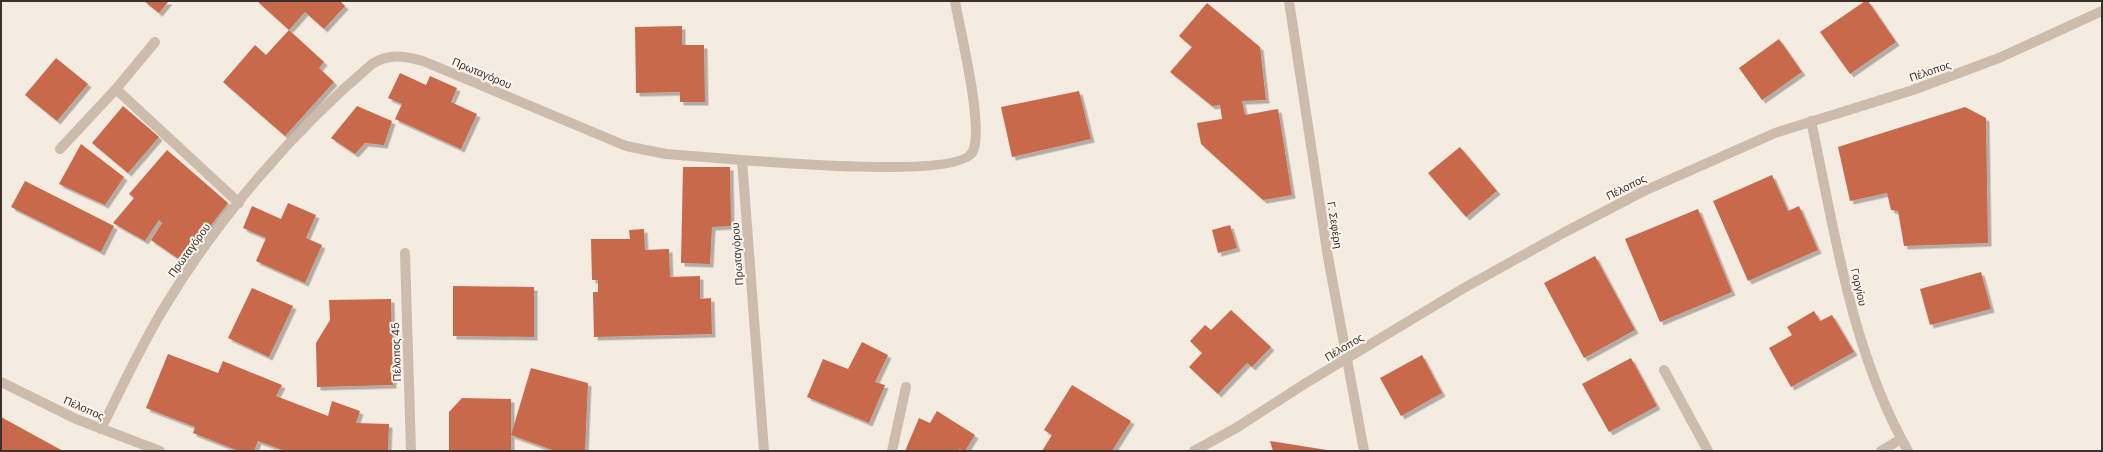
<svg xmlns="http://www.w3.org/2000/svg" width="2103" height="452" viewBox="0 0 2103 452" font-family="'DM Sans',sans-serif">
<style>
.building{fill:#c8694b;filter:url(#shadow)}
.lines{fill:none;stroke-linecap:round;stroke-linejoin:round}
.minor{stroke:#cdbbac;stroke-width:10}
.labels{text-anchor:middle;stroke-width:4;stroke-linejoin:round;paint-order:stroke}
.street-label{font-size:11px;fill:#3b302b;stroke:#fbf5ee}
</style>
<defs>
<filter id="shadow"><feDropShadow dx="3.5" dy="3.5" stdDeviation="0" flood-color="#0004"/></filter>
</defs>
<rect width="100%" height="100%" fill="#f4ebe1"/>
<path class="building" d="M144 1H169L159 13Z
M257 1H340L345 6 324 29 305 12 289 30Z
M1865 1H1868L1896 42 1850 74 1820 32Z
M1207 3 1260 47 1266 100 1242 101 1245 115 1278 109 1292 195 1263 200 1201 144 1197 123 1222 119 1220 105 1212 106 1170 72 1192 47 1179 36Z
M682 26V45H704L705 102H680V92L636 93 635 27Z
M289 30 324 62 319 68 334 82 285 136 223 82 255 45 266 55Z
M1779 39 1802 72 1762 100 1739 68Z
M56 58 88 84 57 121 25 95Z
M400 73 426 85 430 76 457 88 451 102 477 114 461 149 395 119 402 104 388 98Z
M1079 91 1091 139 1012 157 1001 107Z
M123 106 159 137 128 173 92 143Z
M357 106 392 121 384 145 365 143 355 154 331 138Z
M1965 107 1986 118 1988 243 1904 246 1898 211 1891 210 1887 193 1850 201 1838 147Z
M81 144 124 177 105 205 59 184Z
M1460 147 1497 191 1466 217 1428 173Z
M167 150 228 203 183 262 151 240 162 223 159 220 145 241 113 223 134 198 129 194Z
M683 167H730L731 226 712 227 710 264 681 263Z
M1772 175 1788 211 1799 206 1818 250 1748 281 1713 201Z
M25 181 114 226 101 252 11 207Z
M288 203 316 215 306 238 322 245 305 283 256 261 266 238 243 228 252 206 281 219Z
M1698 209 1732 292 1660 322 1625 239Z
M1230 225 1237 248 1218 253 1212 230Z
M644 229 645 250 669 249 670 277 700 276V299L711 298 712 334 594 337 593 292H598V280H592L591 239H630L629 230Z
M1595 256 1635 330 1584 358 1544 283Z
M1981 272 1991 309 1930 325 1920 289Z
M453 286 534 287V337L453 336Z
M252 288 293 306 269 357 228 338Z
M391 299 393 385 317 387 316 343 330 320 329 300Z
M1231 310 1271 347 1252 367 1247 363 1218 394 1189 367 1202 353 1190 341 1205 325 1211 330Z
M1814 311 1820 321 1832 315 1854 352 1791 387 1769 348 1792 335 1787 327Z
M862 342 888 355 875 382 885 385 869 423 807 397 823 359 848 369Z
M168 354 218 373 223 361 282 385 276 396 328 416 332 401 360 411 356 423 389 424 388 451H285L258 441 254 451H239L193 433 195 427 146 408Z
M1422 355 1442 393 1401 416 1380 378Z
M1631 358 1657 406 1609 432 1582 384Z
M531 368 588 383 585 451H555L511 435Z
M1072 385 1131 421 1112 451H1042L1052 435 1044 430Z
M462 398 511 399V451H449V412Z
M937 411 975 435 965 451 959 449V451H905L919 418 930 423Z
M1 417 63 451H1Z
M1270 441 1327 450V451H1273Z"/>
<g class="lines">
<path class="minor" d="M1289 1 1328 257 1364 451
M155 42 116 89 239 203
M1811 121C1835 232 1851 351 1908 451
M60 149 116 89
M742 160C774 162 962 179 973 151 984 126 960 31 955 1
M405 253 411 451
M1664 370 1708 451
M1 382 76 419 160 451
M101 429C122 387 142 343 167 303 220 216 294 130 372 64 389 53 404 56 423 61L626 146 666 154 742 160 764 451
M892 451 906 387
M1194 451 1236 428 1306 383 1464 288 1565 232 1644 191 1775 133 1913 90 1999 58 2102 11
M1881 451 1901 439"/>
</g>
<g class="labels">
<g class="street-label">
<text transform="translate(1930 71) rotate(-19)" y="4">Πέλοπος</text>
<text transform="translate(482 73) rotate(23)" y="4">Πρωταγόρου</text>
<text transform="translate(1626 187) rotate(-27)" y="4">Πέλοπος</text>
<text transform="translate(1335 225) rotate(81)" y="4">Γ. Σεφέρη</text>
<text transform="translate(189 250) rotate(-54)" y="4">Πρωταγόρου</text>
<text transform="translate(737 254) rotate(-94)" y="4">Πρωταγόρου</text>
<text transform="translate(1859 287) rotate(77)" y="4">Γοργίου</text>
<text transform="translate(1344 347) rotate(-31)" y="4">Πέλοπος</text>
<text transform="translate(396 352) rotate(-92)" y="4">Πέλοπος 45</text>
<text transform="translate(84 408) rotate(24)" y="4">Πέλοπος</text>
</g>
</g>
<rect width="2103" height="452" fill="none" stroke="#3b302b" stroke-width="4"/>
</svg>
